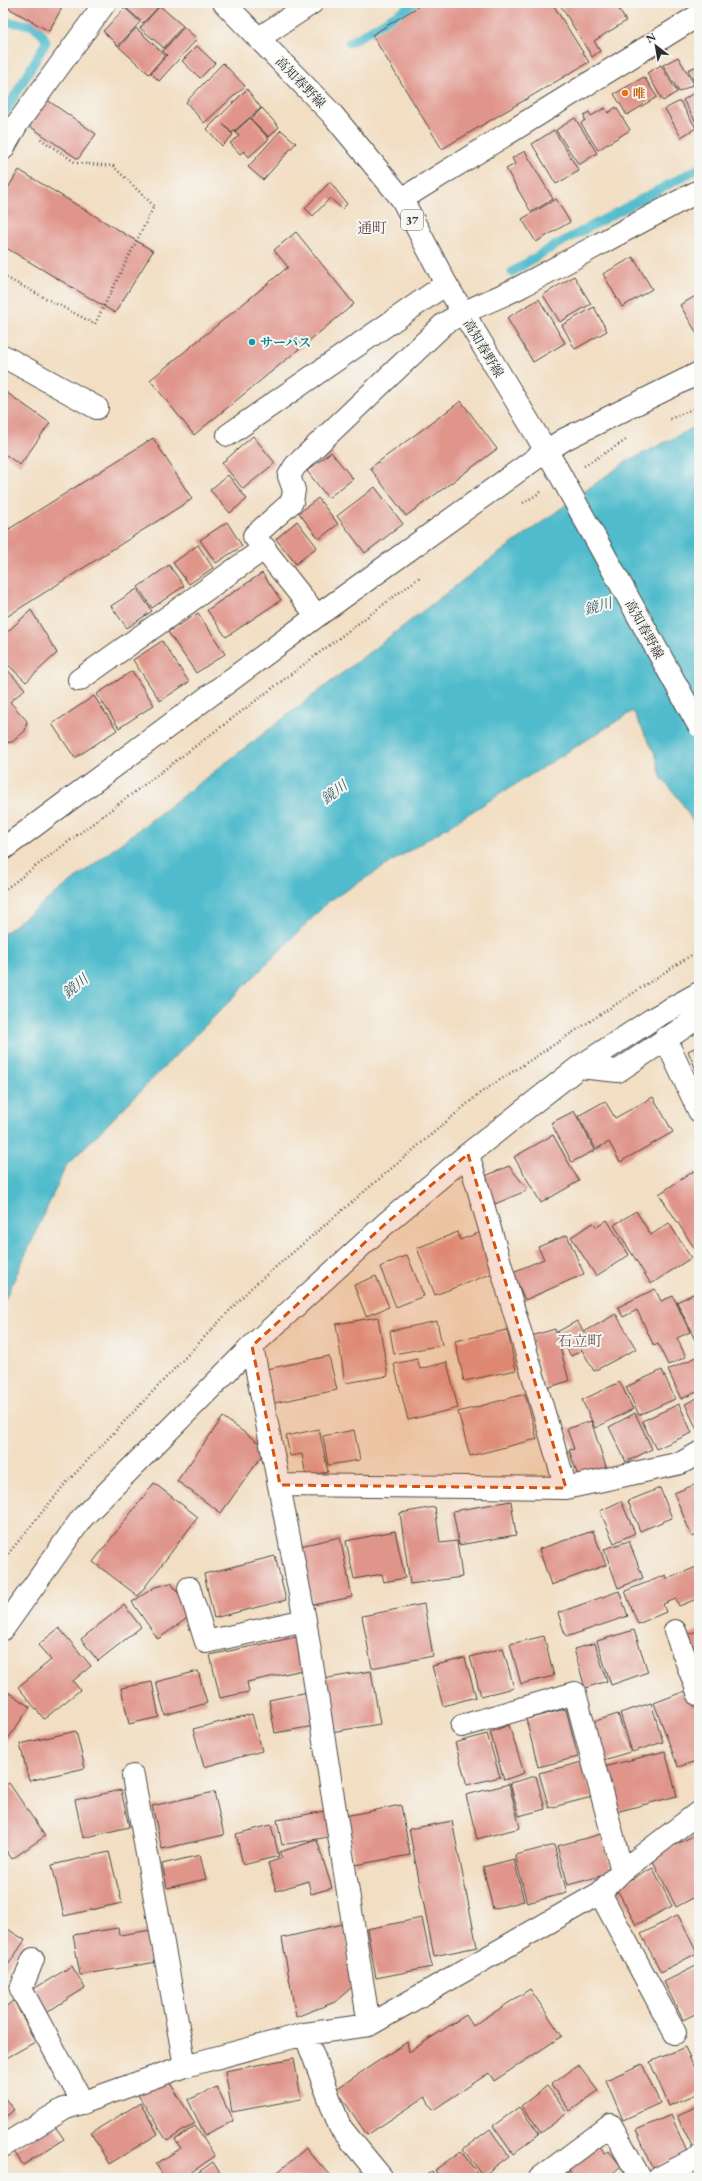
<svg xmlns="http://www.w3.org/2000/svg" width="702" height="2181" viewBox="0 0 702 2181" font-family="'EB Garamond','Noto Serif JP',serif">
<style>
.water{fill:#50bbcc;stroke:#3e737c}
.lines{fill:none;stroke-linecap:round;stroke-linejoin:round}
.stream{stroke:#50bbcc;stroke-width:9}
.building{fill:#e0958b}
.minor-casing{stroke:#494642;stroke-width:24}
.major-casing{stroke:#494642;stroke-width:24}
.path{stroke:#494642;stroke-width:2.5;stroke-dasharray:1 3;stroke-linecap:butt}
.minor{stroke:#fff;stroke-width:22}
.major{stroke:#fff;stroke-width:22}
.major-bridge-casing{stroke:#494642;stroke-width:24;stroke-linecap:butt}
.major-bridge{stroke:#fff;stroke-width:22}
.marked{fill:#d5540f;fill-opacity:0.2;stroke:#d5540f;stroke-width:3;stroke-dasharray:8 5;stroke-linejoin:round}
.food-dot{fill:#e8710a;stroke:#f6f6f2;stroke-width:1.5}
.culture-dot{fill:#0f9aa8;stroke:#f6f6f2;stroke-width:1.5}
.labels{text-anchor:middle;stroke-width:4;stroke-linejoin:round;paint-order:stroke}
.shield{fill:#f6f6f2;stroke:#686867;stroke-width:1}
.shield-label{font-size:12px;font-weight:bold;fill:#2b2b2b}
.street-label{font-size:13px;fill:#2b2b2b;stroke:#f6f6f2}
.food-label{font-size:13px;font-weight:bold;fill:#c56008;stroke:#f6f6f2;text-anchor:start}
.culture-label{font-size:13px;font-weight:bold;fill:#0d838f;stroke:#f6f6f2;text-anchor:start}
.water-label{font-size:14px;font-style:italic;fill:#385d63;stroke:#f6f6f2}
.quarter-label{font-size:15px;fill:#6a504d;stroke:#f6f6f2}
</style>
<rect width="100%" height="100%" fill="#f6f6f2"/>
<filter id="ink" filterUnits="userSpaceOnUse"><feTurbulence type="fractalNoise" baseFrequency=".025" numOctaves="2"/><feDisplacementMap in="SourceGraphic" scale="8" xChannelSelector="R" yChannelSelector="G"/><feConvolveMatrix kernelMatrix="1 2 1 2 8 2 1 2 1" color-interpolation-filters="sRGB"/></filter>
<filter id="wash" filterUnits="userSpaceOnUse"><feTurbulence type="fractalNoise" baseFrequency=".012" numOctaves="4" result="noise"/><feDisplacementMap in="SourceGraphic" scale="16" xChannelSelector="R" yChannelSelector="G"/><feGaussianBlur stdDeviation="0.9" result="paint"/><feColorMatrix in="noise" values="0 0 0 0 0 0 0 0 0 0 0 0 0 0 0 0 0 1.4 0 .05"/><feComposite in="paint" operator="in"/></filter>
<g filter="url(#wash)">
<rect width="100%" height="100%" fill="#f2dec2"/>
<path class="water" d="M699 425V832L680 800 661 777 656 756 633 711 329 901 66 1166 3 1304V934L484 564 624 463Z"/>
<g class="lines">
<path class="stream" d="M3 22C21 24 39 21 46 42L3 116
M349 43 415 3
M512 272 547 250 699 168"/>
</g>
<g id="blocks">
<path class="building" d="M3 3H62L64 4 49 31 3 5Z
M127 3H156L159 6 143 23 124 6Z
M424 3H552L589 62 442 149 372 35Z
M559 3H615L626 21 594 41 600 51 592 57Z
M160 6 183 26 164 48 140 28Z
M125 8 140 22 118 46 103 31Z
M184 27 197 39 159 81 151 73 167 55 163 51Z
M136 28 165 55 149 74 119 47Z
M197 46 215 63 200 78 182 61Z
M678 57 694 84 679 92 663 65Z
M223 63 245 86 204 123 186 102Z
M661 65 677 92 663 101 647 73Z
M699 65V90L688 70Z
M644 77 657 97 627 115 614 94Z
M247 89 261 108 232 133 223 124 233 135 222 146 207 129Z
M697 91 699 95V127L683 100Z
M43 97 96 134 78 159 25 123Z
M680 101 696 128 681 137 665 109Z
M616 107 630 130 598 150 581 123 585 120 584 115 589 112 591 116 605 108 608 113Z
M262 108 279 127 269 137 251 119Z
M250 118 269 139 249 157 244 151 240 154 230 143 239 136 235 132Z
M575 118 597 153 579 165 556 130Z
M281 130 296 143 263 180 248 167Z
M554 130 579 171 556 184 532 144Z
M525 151 553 199 531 212 506 169 515 164 512 158Z
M19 170 153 251 115 313 3 246V196Z
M330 182 347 204 342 209 330 198 313 216 305 208Z
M556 199 570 222 536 242 522 219Z
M296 232 354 304 194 435 150 380 288 267 274 250Z
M633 257 652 289 622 307 603 274Z
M574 276 591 304 560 322 543 295Z
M699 294V337L680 305Z
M539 299 565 343 533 362 507 318Z
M594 307 607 331 575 349 562 325Z
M3 390 50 423 20 465 3 453Z
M461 401 497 449 406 516 370 468Z
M253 436 275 463 243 489 222 463Z
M153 438 192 499 3 619V519L9 529Z
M331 452 353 479 328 498 307 471Z
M228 475 247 499 230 513 210 490Z
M375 487 403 524 365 553 337 516Z
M318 498 338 524 319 539 299 513Z
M297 521 317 547 296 564 276 539Z
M227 522 242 546 216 563 200 540Z
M198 545 213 568 189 584 173 563Z
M169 565 184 586 152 608 138 587Z
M262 573 281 600 226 637 207 610Z
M137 589 152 611 127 628 111 606Z
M31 610 57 653 26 682 3 660V636Z
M198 613 225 654 196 673 168 632Z
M162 641 189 682 160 701 133 660Z
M3 665 25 689 10 702 27 721 25 731 12 742 3 743Z
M132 671 154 705 119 728 97 694Z
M94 696 117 730 75 758 52 724Z
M699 1046V1077L688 1051Z
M653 1097 673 1132 620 1162 609 1142 596 1149 578 1116 605 1101 615 1118Z
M574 1111 595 1150 572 1162 551 1123Z
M553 1135 579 1181 541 1203 514 1157Z
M509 1166 528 1190 495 1204 483 1177Z
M694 1171 699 1179V1255L659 1194Z
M636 1211 651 1235 669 1223 691 1258 651 1284 614 1225Z
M607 1220 629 1255 596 1276 571 1237 593 1223 597 1227Z
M458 1232 460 1240 481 1232 496 1272 435 1295 417 1248Z
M567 1235 584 1274 525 1300 513 1272 544 1259 538 1247Z
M407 1255 424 1296 396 1307 380 1267Z
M376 1276 389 1307 366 1316 354 1285Z
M655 1289 661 1301 673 1296 690 1332 677 1338 686 1357 668 1365 658 1344 654 1346 637 1310 623 1317 618 1307Z
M699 1291V1338L695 1340 677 1302Z
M616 1314 636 1349 594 1371 582 1350 571 1356 557 1332 577 1321 584 1332Z
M378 1317 388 1376 345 1383 336 1324Z
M437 1321 442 1345 394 1354 390 1331Z
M555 1329 569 1381 546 1388 531 1336Z
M507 1330 516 1370 464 1381 455 1341Z
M329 1356 337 1390 274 1403 267 1369Z
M699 1356V1391L681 1399 668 1370Z
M417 1359 420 1369 447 1362 458 1408 408 1420 394 1364Z
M662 1370 675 1399 639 1415 626 1387Z
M620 1382 633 1409 595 1428 582 1400Z
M525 1394 537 1439 470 1456 458 1412Z
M699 1397V1431L698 1432 685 1404Z
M679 1404 692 1433 656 1449 642 1421Z
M635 1413 652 1449 626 1462 609 1427Z
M223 1417 267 1449 221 1513 177 1481Z
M591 1421 607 1470 579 1479 569 1450 574 1449 567 1429Z
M319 1429 328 1472 306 1476 302 1454 290 1456 286 1436Z
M354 1430 360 1460 328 1465 323 1436Z
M154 1483 198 1517 138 1596 93 1562Z
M699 1483V1534L692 1537 674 1493Z
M660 1488 672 1518 640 1531 628 1501Z
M511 1501 516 1535 459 1545 453 1511Z
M621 1501 635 1533 614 1543 600 1511Z
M435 1507 440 1543 457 1541 462 1577 410 1584 400 1513Z
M395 1531 405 1578 384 1582 382 1574 354 1579 346 1541Z
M593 1531 606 1565 551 1585 539 1549Z
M340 1537 352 1597 313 1605 300 1546Z
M629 1541 643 1578 618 1588 604 1549Z
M275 1556 286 1600 214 1618 204 1574Z
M699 1566V1598L679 1606 676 1599 663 1604 666 1612 638 1624 625 1591 666 1575 667 1579Z
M171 1583 193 1614 158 1639 132 1602 155 1587Z
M619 1591 628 1616 566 1637 558 1613Z
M424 1604 433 1656 372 1668 362 1616Z
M124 1605 141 1627 98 1661 81 1639Z
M59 1628 91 1666 73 1681 80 1690 44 1719 18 1687 51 1660 38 1645Z
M634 1630 648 1672 611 1685 597 1641Z
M699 1630V1671L685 1636Z
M544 1636 554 1676 521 1684 510 1644Z
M296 1637 303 1670 247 1682 249 1692 220 1698 210 1655Z
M595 1643 607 1681 585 1688 574 1649Z
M503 1648 514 1688 481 1696 470 1657Z
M465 1658 476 1697 443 1706 432 1666Z
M198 1671 207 1703 165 1715 156 1682Z
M371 1671 380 1724 331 1732 322 1679Z
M152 1682 159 1717 129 1724 121 1688Z
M3 1689 30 1707 3 1746Z
M688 1690 699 1718V1760L678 1767 654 1703Z
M308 1692 314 1726 275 1733 269 1700Z
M651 1703 663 1742 632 1752 620 1713Z
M566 1709 578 1757 538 1767 526 1719Z
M252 1714 262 1751 204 1767 193 1729Z
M618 1714 630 1752 600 1761 589 1723Z
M509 1725 524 1773 504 1780 490 1732Z
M76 1731 85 1768 29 1781 20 1744Z
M487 1734 500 1777 467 1785 455 1743Z
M665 1751 677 1796 616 1812 604 1767Z
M582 1762 592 1797 549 1808 539 1773Z
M536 1776 545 1809 519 1816 510 1783Z
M9 1783 45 1836 12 1859 3 1846V1787Z
M509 1784 520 1828 477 1839 466 1795Z
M121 1790 129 1827 83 1838 75 1800Z
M214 1792 224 1835 162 1849 152 1806Z
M401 1805 410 1855 355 1865 345 1816Z
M330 1810 334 1836 282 1845 277 1820Z
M452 1821 477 1947 434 1956 409 1829Z
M271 1825 279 1856 243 1865 236 1834Z
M699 1833V1895L676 1907 651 1857Z
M601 1834 612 1873 568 1885 557 1846Z
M317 1840 332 1888 311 1894 308 1881 276 1891 268 1863 282 1858 280 1852Z
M554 1845 567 1893 527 1903 515 1855Z
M109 1852 122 1903 64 1916 52 1865Z
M200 1855 206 1879 167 1888 162 1864Z
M514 1859 524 1901 493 1909 483 1867Z
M653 1868 672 1906 636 1925 616 1887Z
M678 1915 697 1953 661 1972 641 1934Z
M422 1918 432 1967 376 1978 367 1929Z
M346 1923 352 1987 335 2002 296 2017 282 1938Z
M3 1926 25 1940 6 1968 3 1967Z
M118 1928 119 1935 152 1930 157 1962 80 1975 73 1935Z
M698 1965 699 2012 683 2020 664 1982Z
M72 1966 85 1988 44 2014 30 1991Z
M530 1989 562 2036 494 2081 489 2073 433 2110 425 2097 367 2135 336 2089 407 2042 409 2052 466 2015 473 2026Z
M14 2000 35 2042 3 2060V2009Z
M685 2047 699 2080V2093L669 2106 650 2062Z
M294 2058 301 2099 232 2112 225 2071Z
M642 2064 660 2103 623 2120 606 2080Z
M578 2065 598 2091 570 2111 551 2085Z
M166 2077 195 2123 167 2141 138 2095Z
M547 2086 567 2113 541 2133 521 2106Z
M217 2087 233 2121 205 2135 188 2100Z
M3 2096 14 2110 3 2119Z
M140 2103 158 2134 109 2164 91 2133Z
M699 2105V2145L693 2148 677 2116Z
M519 2107 539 2134 513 2154 493 2126Z
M671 2115 687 2152 653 2168 636 2130Z
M54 2125 64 2139 23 2165 13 2150Z
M195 2126 215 2156 183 2178H165L156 2164 181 2148 175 2140Z
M490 2129 509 2156 483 2176 463 2149Z
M598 2145 605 2154 609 2151 621 2166 607 2178H575L568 2169Z
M306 2148 332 2178H271Z
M461 2151 481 2178H440L435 2170Z
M213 2162 223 2178H190Z
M432 2171 437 2178H423Z
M567 2171 573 2178H559Z"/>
</g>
</g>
<g filter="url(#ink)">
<use href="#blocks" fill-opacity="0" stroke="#494642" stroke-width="1"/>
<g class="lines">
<defs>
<path id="minor" d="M259 38 312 3
M3 149 17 124 105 3
M402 199 699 15
M3 356 97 408
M228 435 446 284
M317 616 254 536 292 502 294 490 289 476 295 466 444 324C468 308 495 300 520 287 580 255 639 222 699 191
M79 680 265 548
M3 849 317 616 546 451 565 439 699 373
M665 1038 699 1111
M579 1067 618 1071 699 1017
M468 1154 566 1488
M252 1346 305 1620 369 2025
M280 1485 566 1488 681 1463 699 1453
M189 1588 206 1642 305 1620
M3 1629 82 1518 252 1346 384 1225 468 1154 579 1067 654 1018 699 993
M675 1631 699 1695
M462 1726 575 1693 622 1871
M133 1776 185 2066
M600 1893 675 2033
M33 1959 21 1989 83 2103
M305 2034 340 2127 382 2178
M3 2146 64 2109 185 2066 305 2034 369 2025 600 1893 622 1871 699 1812
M540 2178 611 2125 640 2178
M659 2178 699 2157"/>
<path id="major" d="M224 3 332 114 402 199 446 284 557 469"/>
</defs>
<use href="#minor" class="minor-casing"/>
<use href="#major" class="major-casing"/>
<path class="path" d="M3 276 95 324 154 206 113 166 76 163 39 138
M670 419 699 406
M584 466 626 440
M523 503 541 492
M3 891 420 577
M3 1560 66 1483 251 1288 480 1093 699 950"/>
<use href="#minor" class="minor"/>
<use href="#major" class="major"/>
<defs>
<path id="major-bridge" d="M557 469 699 726"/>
</defs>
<use href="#major-bridge" class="major-bridge-casing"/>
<use href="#major-bridge" class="major-bridge"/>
</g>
</g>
<path class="marked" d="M468 1154 566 1488 280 1485 252 1346 384 1225Z"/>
<circle class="food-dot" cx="625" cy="93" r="4"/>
<circle class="culture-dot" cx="252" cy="342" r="4"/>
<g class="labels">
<rect class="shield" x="401" y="210" width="22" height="20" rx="3"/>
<g class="shield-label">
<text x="412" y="224">37</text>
</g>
<g class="street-label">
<text transform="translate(301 82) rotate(46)" y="5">高知春野線</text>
<text transform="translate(484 348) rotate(59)" y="5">高知春野線</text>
<text transform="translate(645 629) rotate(61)" y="5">高知春野線</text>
</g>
<g class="food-label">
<text x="633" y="98">唯</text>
</g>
<g class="culture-label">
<text x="260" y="347">サーパス</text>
</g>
<g class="water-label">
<text transform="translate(598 606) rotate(-15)" y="5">鏡川</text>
<text transform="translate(334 792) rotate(-37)" y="5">鏡川</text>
<text transform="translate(75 986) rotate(-40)" y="5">鏡川</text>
</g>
<g class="quarter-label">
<text x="372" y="233">通町</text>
<text x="580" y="1346">石立町</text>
</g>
</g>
<rect width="702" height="2181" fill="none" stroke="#f6f6f2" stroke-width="16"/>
<g transform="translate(656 46) rotate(329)" stroke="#f6f6f2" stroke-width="3" paint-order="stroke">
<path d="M0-3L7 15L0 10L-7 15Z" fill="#2b2b2b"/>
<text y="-6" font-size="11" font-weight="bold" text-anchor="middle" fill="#2b2b2b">N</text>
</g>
</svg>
